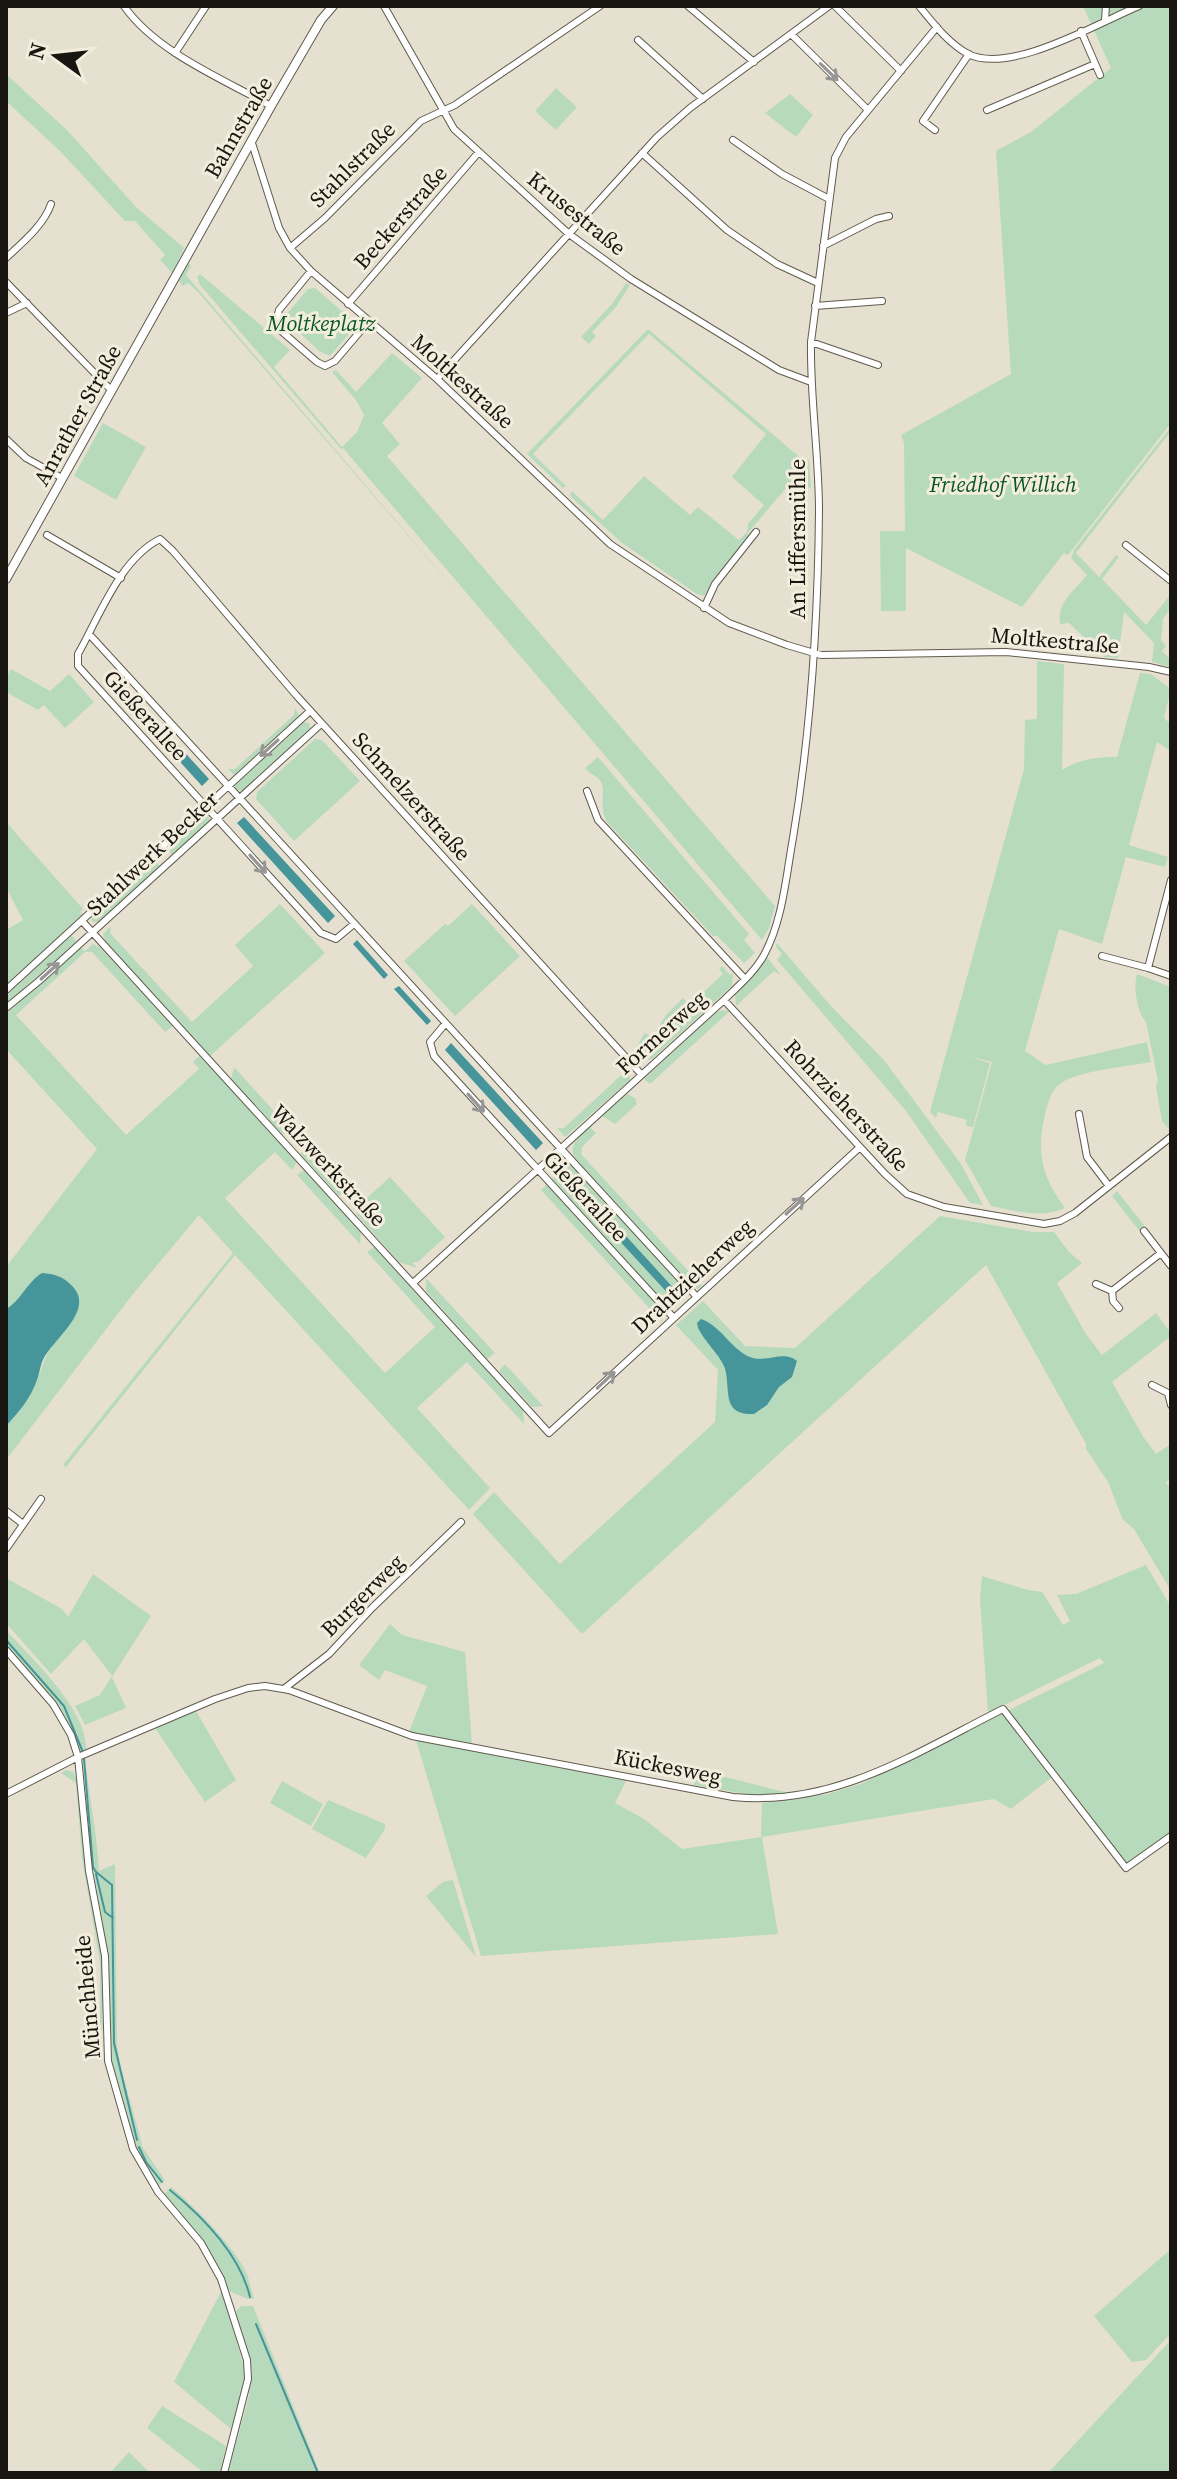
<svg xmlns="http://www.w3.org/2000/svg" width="1177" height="2479" viewBox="0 0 1177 2479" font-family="'Source Serif 4',serif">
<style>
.green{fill:#b8dabc}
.water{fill:#45959a}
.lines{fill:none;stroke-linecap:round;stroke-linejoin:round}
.stream{stroke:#45959a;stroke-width:2}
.minor-casing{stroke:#5f5a4c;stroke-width:8}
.tertiary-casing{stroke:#5f5a4c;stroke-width:10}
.minor{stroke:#fff;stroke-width:6}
.tertiary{stroke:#fff;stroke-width:8}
.oneway{stroke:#989694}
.labels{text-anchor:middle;stroke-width:6;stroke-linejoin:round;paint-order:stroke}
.street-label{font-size:22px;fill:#191611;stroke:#f3eddd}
.park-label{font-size:22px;font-style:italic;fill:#095724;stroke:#f3eddd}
</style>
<rect width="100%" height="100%" fill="#e6e0d0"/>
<path class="green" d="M1083 6H1171V423L1068 555 1064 553 1022 607 906 548V611H881L880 531H905L904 443 901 435 1011 374 996 151 1031 132 1111 68Z
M6 74 67 130 136 207 184 248 172 273 160 260 165 255 135 221H125L60 151 6 101Z
M556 88 577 107 556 130 535 111Z
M790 94 813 115 796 137 765 113Z
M188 262 191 266 186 275 485 625 198 292 188 283 183 286 178 280Z
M200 274 290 350 274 367 342 447 357 432 364 415 356 400 332 372 336 370 356 392 392 353 422 378 382 423 400 444 387 456 775 906 769 928 762 940 343 448 341 449 200 285 197 277Z
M626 283 630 285 616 307 592 332 596 336 589 344 581 337 612 304Z
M315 288 351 319 355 327 330 356 319 351 286 320V315L308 289Z
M648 329 803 460H809L811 488 792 481 747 534 749 536 704 596 697 594 622 543 570 496 572 491 603 520 644 476 690 515 698 507 739 540 747 532 748 524 764 505 732 477 766 434 649 334 533 454 566 486 563 488 527 454Z
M103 423 146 447 116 500 74 476Z
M1171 427V431L1076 553 1099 577 1116 555 1119 557 1102 579 1146 625 1171 594V608L1163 619 1161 640 1166 646 1162 651 1171 660V667L1152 662 1154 643 1124 612 1118 658 1104 657 1069 623 1060 624C1057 602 1074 591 1087 575L1071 558 1074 550Z
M1037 661 1064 664 1062 770C1080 759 1096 757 1117 757L1140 673 1151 674 1171 689 1164 718 1171 724V746L1169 750 1157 742 1129 845 1168 857 1165 867 1126 857 1102 944 1059 929 1025 1051 1046 1065 1147 1042 1151 1062C1126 1067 1081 1070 1061 1083 1052 1089 1049 1100 1046 1110 1036 1149 1040 1175 1065 1208 1041 1219 1017 1211 991 1206L965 1160 992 1062 967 1056 990 1063 973 1127 966 1126 967 1120 938 1112 936 1118 930 1112 1024 769 1025 720 1037 719Z
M11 669 50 691 69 674 94 702 65 728 44 705 38 710 6 692V678Z
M295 708 299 715 296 721 234 775 228 769H235L294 715Z
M303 722 309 723 311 730 246 788 241 791 236 790 235 785 239 780Z
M315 739 322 740 360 781 294 841 256 799 257 792Z
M598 757 749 934 744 940 755 953 744 963 717 936H713L607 822C598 804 606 792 601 782 597 775 590 775 585 768Z
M203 814 208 815 210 820 172 855 166 848Z
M6 822 83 909 80 912 83 914 6 985V930L23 920 6 887Z
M154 859 160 866 99 922H93L91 917Z
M280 904 325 953 210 1056 105 942 103 934 111 926 110 933 192 1022 253 966 235 945Z
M472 904 520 956 455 1016 404 961 445 924 448 926Z
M71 935 77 942 6 1005V996Z
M777 943 830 1005 884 1060 961 1164 983 1205 970 1203 906 1111 777 960 782 954 776 947Z
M93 944 101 948 173 1026 165 1032 92 952H85L16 1015 126 1135 199 1069 193 1062 200 1055 297 1162 292 1170 275 1152 225 1198 385 1373 435 1327 367 1252 374 1247 523 1410 524 1424 467 1362 417 1408 490 1488 469 1510 235 1255 66 1467 63 1465 233 1253 199 1215 133 1294 6 1460V1426C18 1413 29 1400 36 1383 43 1367 44 1357 54 1342L13 1305 6 1309V1267L97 1149 6 1049V1014L80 947 85 951Z
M767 957 781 975 774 971 736 1006 735 995Z
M722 966 730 975 733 973 732 986 652 1059 635 1062 642 1056 633 1052 645 1033 659 1041 663 1037 655 1032 666 1015 683 998 690 1005 723 974 719 969Z
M1137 974 1171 987V1125L1168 1128 1162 1121 1156 1086 1158 1081 1146 1022C1137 1012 1133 987 1137 974Z
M723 1010 730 1011 650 1084 644 1079 716 1012Z
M234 1067 291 1130 282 1135 231 1079Z
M630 1067V1080L565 1137 557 1128H564Z
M627 1094 635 1098 637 1104 615 1124 602 1116Z
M590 1127 596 1133 582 1147 581 1154 702 1286 698 1289 694 1288 575 1158C567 1145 581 1136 590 1127Z
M306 1147 349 1194 338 1195 300 1154Z
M570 1162 683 1284 679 1294 563 1167Z
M304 1170 361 1232 360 1244 297 1175Z
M557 1173 673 1299 666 1306 550 1181Z
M390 1177 445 1237 418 1262H412L417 1268 399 1262 357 1215 359 1205Z
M547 1184 665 1313 662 1322 541 1190Z
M1117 1191 1147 1229 1141 1233 1112 1196Z
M940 1216 1033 1232H1054L1069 1252 1082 1263 1057 1283 1086 1334 1102 1355 1156 1313 1171 1333V1336L1112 1382 1144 1438 1156 1454 1171 1444V1478L1166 1482 1171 1491V1591L1134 1529 1123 1520 1108 1482 1086 1449V1444L986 1265 582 1634 473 1514 494 1492 560 1564 715 1422 718 1370 676 1325 703 1301 745 1346 795 1348Z
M426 1278 435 1288 495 1353 487 1359 426 1291Z
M505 1364 543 1406 532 1407 499 1371Z
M1146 1565 1171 1607V1833L1126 1863 1007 1711 1104 1663 1100 1658 988 1713 980 1599 982 1576 1028 1590 1042 1592 1063 1625 1070 1621 1057 1595 1076 1594Z
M93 1574 151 1616 112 1677 126 1708 85 1725 75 1706 100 1695 112 1676 84 1639 51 1674 6 1623V1578L62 1609 68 1617Z
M390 1624 402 1635 465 1652 472 1744 409 1732 427 1686 385 1670 379 1680 359 1665Z
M6 1630C31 1658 89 1711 86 1750L81 1752 55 1701 6 1647Z
M196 1711 236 1780 205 1802 155 1728Z
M1003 1713 1052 1777 1011 1809 994 1799 762 1837 778 1934 481 1956 416 1740 627 1779 615 1803 644 1819 682 1849 761 1837 762 1803 828 1794 863 1783Z
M85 1757C89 1797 97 1831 99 1871L115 1864 117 2045 121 2068 143 2148 165 2180 158 2186 136 2149 116 2084 112 2063 106 1943 91 1856 83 1758Z
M66 1770 73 1772 78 1782 84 1858 103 1963 102 2031H100V1963L82 1858 76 1783 61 1773Z
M698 1770 789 1793 763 1797 694 1785Z
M282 1781 323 1804 311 1826 270 1803Z
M328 1800 385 1824V1829L366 1858 312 1829Z
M453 1880 476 1957 426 1896 443 1882Z
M171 2187C193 2205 236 2248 247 2274 250 2282 251 2291 254 2299H248L229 2291 201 2238 164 2194Z
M1171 2249V2333L1146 2360 1132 2362 1094 2316Z
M222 2290 245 2371 242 2394 231 2429 174 2382Z
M241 2306H253L320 2473H228L249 2396 252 2371 236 2311Z
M1171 2340V2473H1048Z
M162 2406 226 2446 220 2473H204L147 2428Z
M129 2452 150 2473H110Z"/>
<path class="water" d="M117 678 209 779 202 786 110 685Z
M244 817 335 916 328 923 237 823Z
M357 940 388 975 384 979 353 944Z
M399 986 431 1021 427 1025 394 989Z
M451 1043 543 1143 536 1150 445 1050Z
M563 1167 679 1294 673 1299 557 1173Z
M42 1273C54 1274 62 1276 70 1284 97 1307 57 1336 45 1356 40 1364 40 1372 37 1380 31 1398 18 1413 6 1426V1309C20 1302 27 1282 42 1273Z
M701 1319C722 1326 732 1352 753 1358 768 1362 784 1350 797 1361L792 1377 779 1387 767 1405 754 1414C719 1416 732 1385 724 1366 718 1353 705 1342 698 1328L697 1323Z"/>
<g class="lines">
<path class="stream" d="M6 1640 64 1706 82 1750
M84 1759 93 1867 96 1872 112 1885 114 2043 137 2140
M96 1874 105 1912 113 1918
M139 2147 146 2162 162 2182
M170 2190C203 2217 240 2255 250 2297
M256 2324 318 2473"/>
<defs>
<path id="minor" d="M124 6C156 52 223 79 271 106
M384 6 454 129 569 234 631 279 779 370 811 382
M688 6 754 62
M835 6 901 71
M919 6C933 23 948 43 968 54 1010 75 1098 23 1139 6
M1105 20 1106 6
M1081 31 1100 75
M791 34 868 110
M638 40 703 99
M175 53 206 6
M987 110 1095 64
M935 130 923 121 969 54
M251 140 279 228 290 248 311 271 437 379 610 544 729 623 787 645 821 655 1006 652 1149 667 1171 672
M733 140 782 174 829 199
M642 153 727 230 777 264 818 283
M823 246 876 219 889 216
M290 248 325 218 421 121 455 105 600 6
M6 258C22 243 44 225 51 204
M311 271 279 310 276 322 279 329 317 362 325 366 335 361 369 321
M6 282 111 390
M348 304 478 153
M815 306 882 301
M6 313 27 303
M811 342 878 365
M437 379 657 137 690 108 829 6
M6 439 26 458 62 478
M47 535 121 578
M1126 545 1171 581
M704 608 715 584 756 532
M89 634 696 1296
M587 791 598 820 745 979
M1171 880 1148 968 1171 976
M82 921 549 1433 860 1147
M354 924 336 939 321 933 78 666V654C99 617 120 559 160 539L173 551 296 695 641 1074
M1102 956 1148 968
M6 990 310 711
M724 1000 885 1174 907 1194 944 1207 1044 1224 1060 1221 1075 1213 1171 1137
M6 1008 39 981 321 724
M445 1024 430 1042 434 1056 673 1317
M1079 1114 1087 1157 1109 1186
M1144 1231 1171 1266
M413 1283 724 1000C738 986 754 973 764 955 783 920 786 876 793 838 811 730 818 620 819 511 819 455 810 398 811 342L835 158 846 137 937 27
M1096 1284 1112 1291 1113 1301 1119 1308
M1112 1291 1161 1253
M1152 1385 1168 1393 1171 1405
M6 1511 23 1524
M6 1549 41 1499
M6 1650 53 1704 71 1735 78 1757 89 1871 105 1956 108 2061 133 2149 158 2192 201 2243 221 2279 247 2360 248 2379 224 2473
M285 1688 329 1654 372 1608 461 1522
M6 1794 78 1757 215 1699 248 1688 265 1686 289 1690 412 1736 733 1797C835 1807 915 1753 1003 1709L1126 1868 1171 1836"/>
<path id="tertiary" d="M6 579 271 106 321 20 333 6"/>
</defs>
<use href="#minor" class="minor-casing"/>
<use href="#tertiary" class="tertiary-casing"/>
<use href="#minor" class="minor"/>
<use href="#tertiary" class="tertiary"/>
</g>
<defs><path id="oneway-shaft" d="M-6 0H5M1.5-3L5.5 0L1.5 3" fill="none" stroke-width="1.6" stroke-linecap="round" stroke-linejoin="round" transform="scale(2)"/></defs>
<g class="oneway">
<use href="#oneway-shaft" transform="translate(829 72) rotate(44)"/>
<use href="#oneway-shaft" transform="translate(269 748) rotate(138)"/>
<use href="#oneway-shaft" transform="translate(258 864) rotate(48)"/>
<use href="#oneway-shaft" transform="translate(50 971) rotate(-42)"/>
<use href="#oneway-shaft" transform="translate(476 1103) rotate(48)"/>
<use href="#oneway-shaft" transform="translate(795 1206) rotate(-42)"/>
<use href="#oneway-shaft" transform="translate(606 1380) rotate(-43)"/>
</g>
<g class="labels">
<g class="street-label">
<text transform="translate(238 127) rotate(-60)" y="8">Bahnstraße</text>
<text transform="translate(352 164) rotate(-45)" y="8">Stahlstraße</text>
<text transform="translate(577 213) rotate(39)" y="8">Krusestraße</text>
<text transform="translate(400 217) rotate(-49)" y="8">Beckerstraße</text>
<text transform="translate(463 381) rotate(42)" y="8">Moltkestraße</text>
<text transform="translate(77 415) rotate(-61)" y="8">Anrather Straße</text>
<text transform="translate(797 539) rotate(-90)" y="8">An Liffersmühle</text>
<text transform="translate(1055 640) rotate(5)" y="8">Moltkestraße</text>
<text transform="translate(146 715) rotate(48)" y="8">Gießerallee</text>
<text transform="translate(412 796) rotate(48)" y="8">Schmelzerstraße</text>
<text transform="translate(152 853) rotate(-43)" y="8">Stahlwerk Becker</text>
<text transform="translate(661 1032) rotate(-42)" y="8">Formerweg</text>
<text transform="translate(847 1105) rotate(47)" y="8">Rohrzieherstraße</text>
<text transform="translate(329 1165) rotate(47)" y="8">Walzwerkstraße</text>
<text transform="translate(586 1196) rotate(48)" y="8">Gießerallee</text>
<text transform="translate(692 1276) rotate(-43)" y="8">Drahtzieherweg</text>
<text transform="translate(362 1595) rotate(-45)" y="8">Burgerweg</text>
<text transform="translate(668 1766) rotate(11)" y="8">Kückesweg</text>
<text transform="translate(87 1997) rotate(-95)" y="8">Münchheide</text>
</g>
<g class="park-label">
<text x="321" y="331">Moltkeplatz</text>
<text x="1003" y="492">Friedhof Willich</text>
</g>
</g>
<rect width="1177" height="2479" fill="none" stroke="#191611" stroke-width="16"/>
<g transform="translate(56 56) rotate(285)" stroke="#f3eddd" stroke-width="6" paint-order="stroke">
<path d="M0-6L14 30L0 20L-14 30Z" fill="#191611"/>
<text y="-12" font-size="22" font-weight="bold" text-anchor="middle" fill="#191611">N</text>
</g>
</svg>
